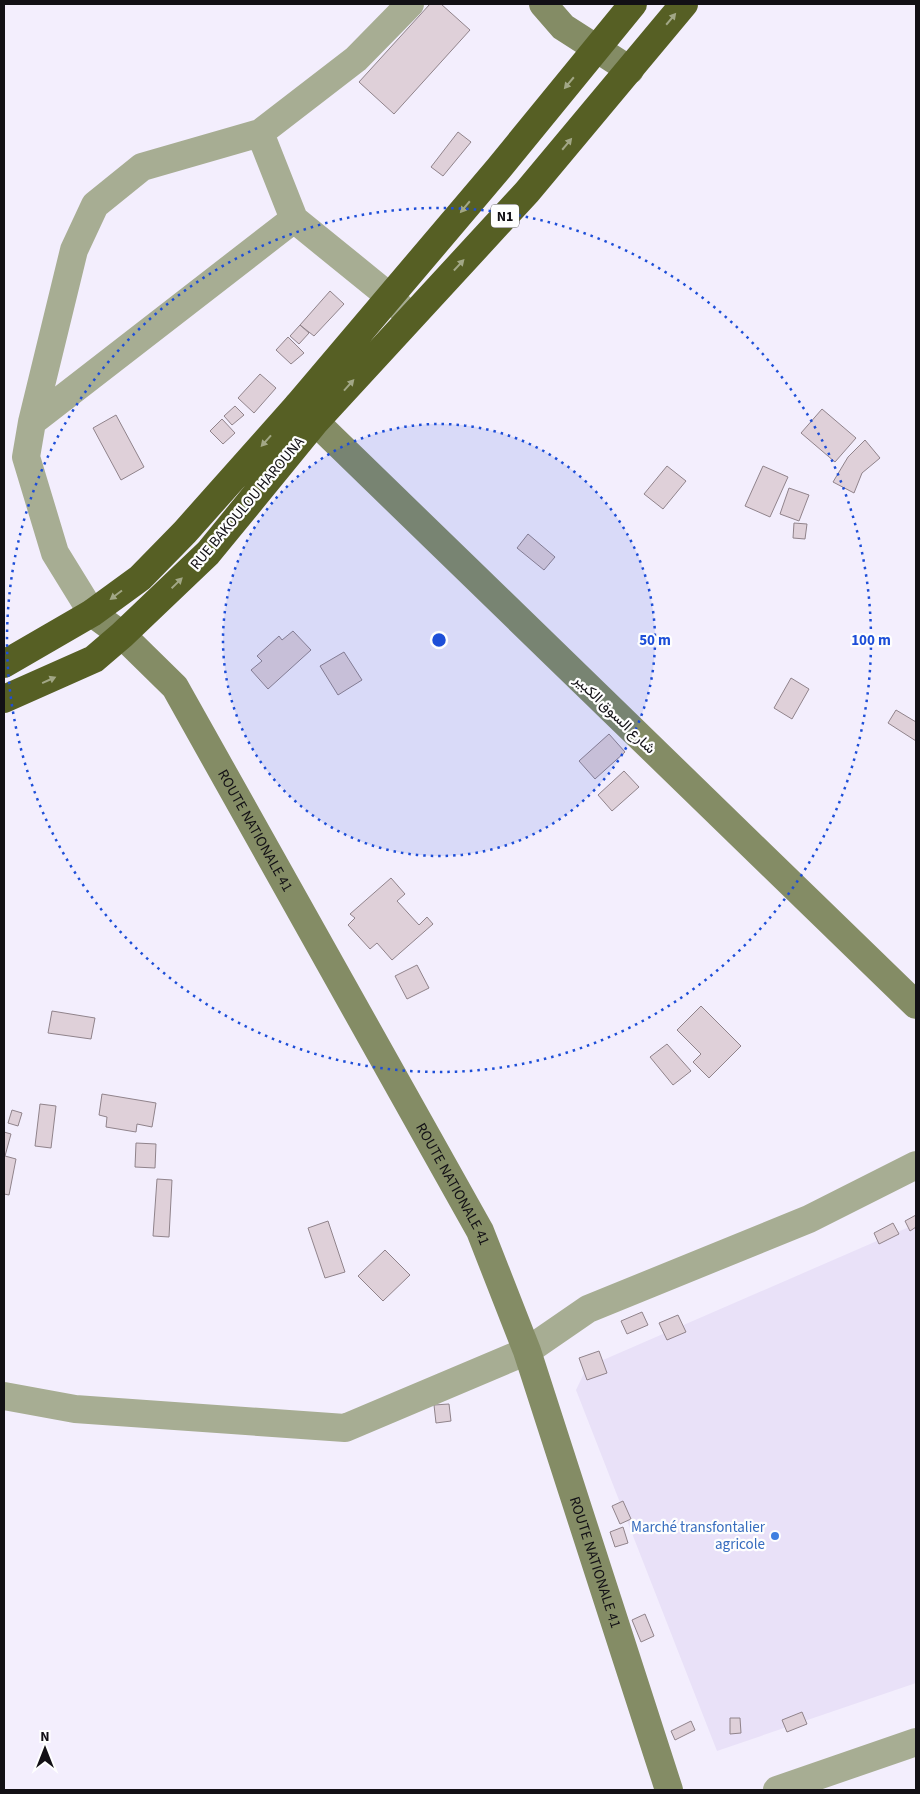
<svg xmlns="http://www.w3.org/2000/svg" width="920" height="1794" viewBox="0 0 920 1794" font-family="'Source Sans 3',Vazirmatn,sans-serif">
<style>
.built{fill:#e9e1f8}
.building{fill:#dfd0d9;stroke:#90838b}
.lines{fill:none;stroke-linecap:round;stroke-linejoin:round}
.street{stroke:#a7ad93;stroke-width:28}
.secondary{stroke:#848c65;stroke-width:28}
.highway{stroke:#565f24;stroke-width:28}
.oneway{fill:#a2a786}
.ring{fill:none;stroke:#1d4ed8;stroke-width:2.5;stroke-dasharray:2.5 5}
.shop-dot{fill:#3f7fe0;stroke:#fefefe;stroke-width:2}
.labels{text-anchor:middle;stroke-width:4.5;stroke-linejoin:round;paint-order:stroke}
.shield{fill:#fefefe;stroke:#59575b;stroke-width:1}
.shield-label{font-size:14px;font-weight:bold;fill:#121015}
.street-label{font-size:15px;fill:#121015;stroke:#fefefe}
.shop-label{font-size:15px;fill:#366cbe;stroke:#fefefe;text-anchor:end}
.centre{fill:#1d4ed8;stroke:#fefefe;stroke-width:2.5}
.ring-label{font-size:15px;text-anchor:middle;font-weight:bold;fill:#1d4ed8;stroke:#fefefe;stroke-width:4.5;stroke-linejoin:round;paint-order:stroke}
</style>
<rect width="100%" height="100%" fill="#f3eefd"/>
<path class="built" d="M916 1224V1683L717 1751 576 1390 587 1367Z"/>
<path class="building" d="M430 4H441L470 30 394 114 359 82Z
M458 132 471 142 443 176 431 167Z
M330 291 344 304 314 336 300 325Z
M300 325 309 333 299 344 290 336Z
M288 337 304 353 291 364 276 350Z
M260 374 276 388 254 413 238 398Z
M235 406 244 415 232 425 224 416Z
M822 409 856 438 835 462 801 433Z
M116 415 144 467 121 480 93 428Z
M222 419 235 433 223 444 210 431Z
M865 440 880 458 862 473 854 493 833 482 848 457Z
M667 466 686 481 663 509 644 494Z
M763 466 788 477 770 517 745 506Z
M789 488 809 495 799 521 780 514Z
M794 523 807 524 805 539 793 538Z
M528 534 555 557 544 570 517 548Z
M293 631 311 650 268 689 251 670 262 661 257 656 279 636 282 640Z
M344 652 362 680 338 695 320 666Z
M791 678 809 689 792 719 774 708Z
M896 710 916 722V741L888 723Z
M609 734 625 752 595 779 579 761Z
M624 771 639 787 612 811 598 795Z
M391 878 405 894 397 901 419 925 427 917 433 924 392 960 377 943 370 949 348 925 355 918 350 914Z
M417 965 429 988 407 999 395 976Z
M701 1006 741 1046 709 1078 693 1062 701 1054 677 1030Z
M52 1011 95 1018 91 1039 48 1033Z
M667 1044 691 1071 673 1085 650 1057Z
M102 1094 156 1103 152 1127 137 1124 136 1132 106 1127 107 1117 99 1115Z
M40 1104 56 1106 51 1148 35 1146Z
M12 1110 22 1113 18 1126 8 1123Z
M4 1132 11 1134 5 1156 16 1159 9 1195 4 1194Z
M136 1143 156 1144 155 1168 135 1167Z
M157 1179 172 1180 169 1237 153 1236Z
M916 1215V1227L910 1231 905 1221Z
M328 1221 345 1272 325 1278 308 1228Z
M893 1223 899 1234 879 1244 874 1233Z
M385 1250 410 1275 383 1301 358 1276Z
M642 1312 648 1325 627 1334 621 1321Z
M678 1315 686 1332 667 1340 659 1323Z
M599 1351 607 1373 587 1380 579 1358Z
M449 1404 451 1421 436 1423 434 1405Z
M623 1501 631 1519 620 1524 612 1506Z
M623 1527 628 1543 615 1547 610 1532Z
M645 1614 654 1636 641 1642 632 1620Z
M802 1712 807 1724 787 1732 782 1720Z
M730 1718H740L741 1733 730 1734Z
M691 1721 695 1730 675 1740 671 1731Z"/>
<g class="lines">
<path class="street" d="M260 133 356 59 410 4
M32 422 294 219 390 297 410 317
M92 613 55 553 26 457 32 422 74 250 95 205 142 167 260 133 294 219
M4 1396 75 1409 345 1428 527 1351 588 1309 809 1219 916 1165
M777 1790 916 1742"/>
<g class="secondary">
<path d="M543 4 563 27 630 70"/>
<path d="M298 405 916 1005"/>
<path id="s1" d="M92 613 122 635 175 687 480 1231 527 1351 669 1790"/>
</g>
<path class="highway" d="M4 664 92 613 140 578 185 532 298 405 499 168 633 4
M4 699 94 659 122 635 208 553 316 421 527 192 684 4"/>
</g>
<defs><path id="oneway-solid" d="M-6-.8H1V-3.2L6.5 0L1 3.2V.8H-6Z" transform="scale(1.25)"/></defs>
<g class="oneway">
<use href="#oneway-solid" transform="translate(671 19) rotate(-50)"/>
<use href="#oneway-solid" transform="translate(569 83) rotate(130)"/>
<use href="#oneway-solid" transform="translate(567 144) rotate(-50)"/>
<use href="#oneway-solid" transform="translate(465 207) rotate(130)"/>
<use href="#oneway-solid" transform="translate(459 265) rotate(-47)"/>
<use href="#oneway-solid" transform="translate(349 385) rotate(-48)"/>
<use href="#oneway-solid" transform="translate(266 441) rotate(132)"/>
<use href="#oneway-solid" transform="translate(177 583) rotate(-44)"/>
<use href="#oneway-solid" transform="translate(116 595) rotate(143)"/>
<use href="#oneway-solid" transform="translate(49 680) rotate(-24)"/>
</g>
<circle cx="439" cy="640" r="216" fill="#1d4ed8" fill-opacity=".12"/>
<g class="ring">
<circle cx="439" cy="640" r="216"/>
<circle cx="439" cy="640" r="432"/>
</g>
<circle class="shop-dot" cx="775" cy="1536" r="5"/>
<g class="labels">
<rect class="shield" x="491" y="204.5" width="28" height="23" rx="4"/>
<g class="shield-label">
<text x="505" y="221">N1</text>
</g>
<g class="street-label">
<text transform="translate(247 503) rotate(-50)" y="5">RUE BAKOULOU HAROUNA</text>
<text transform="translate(615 714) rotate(44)" y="5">شارع السوق الكبير</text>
<text dy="5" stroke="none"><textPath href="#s1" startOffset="276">ROUTE NATIONALE 41</textPath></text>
<text dy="5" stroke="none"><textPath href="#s1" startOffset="681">ROUTE NATIONALE 41</textPath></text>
<text dy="5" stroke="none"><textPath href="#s1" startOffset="1086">ROUTE NATIONALE 41</textPath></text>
</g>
<g class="shop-label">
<text x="765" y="1532">Marché transfontalier<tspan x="765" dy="17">agricole</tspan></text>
</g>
</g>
<circle cx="439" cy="640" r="8" class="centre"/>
<g class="ring-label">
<text x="655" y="645">50 m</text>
<text x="871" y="645">100 m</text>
</g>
<rect width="920" height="1794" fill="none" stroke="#121015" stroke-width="10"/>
<g transform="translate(45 1749)" stroke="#fefefe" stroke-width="4" paint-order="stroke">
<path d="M0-4L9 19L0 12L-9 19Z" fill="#121015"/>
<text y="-8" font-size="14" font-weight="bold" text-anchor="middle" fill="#121015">N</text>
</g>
</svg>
